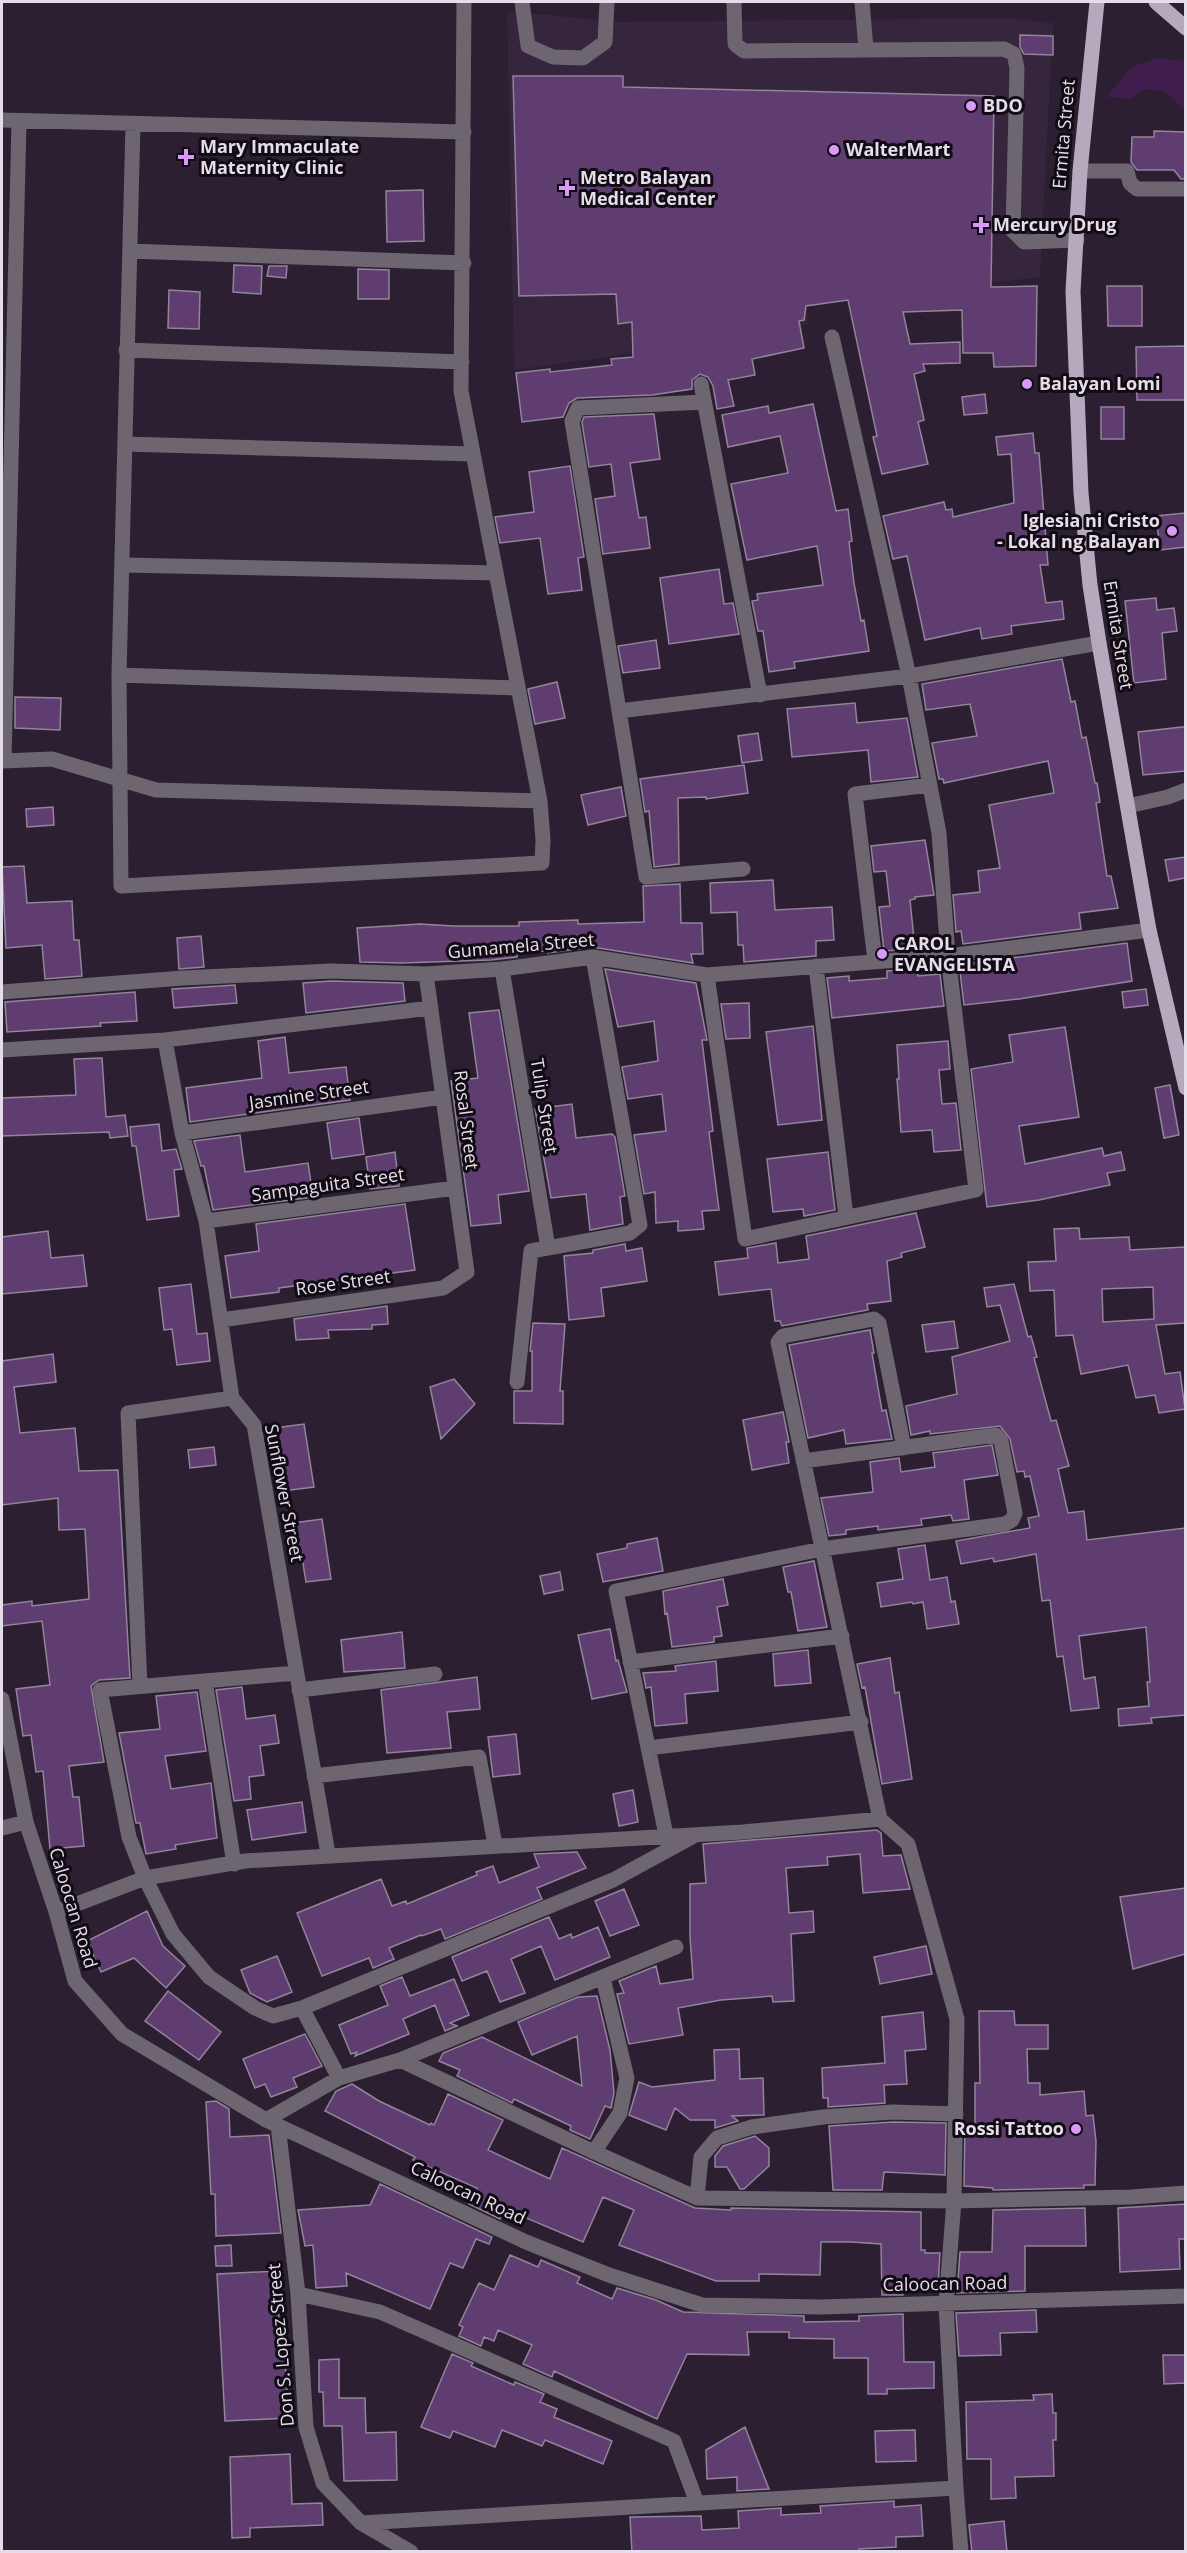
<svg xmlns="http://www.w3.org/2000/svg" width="1187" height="2553" viewBox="0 0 1187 2553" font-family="'Open Sans',sans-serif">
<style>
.built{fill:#35253d}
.green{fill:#3f1e4e}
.building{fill:#5f3d70;stroke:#92849a;stroke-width:1.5;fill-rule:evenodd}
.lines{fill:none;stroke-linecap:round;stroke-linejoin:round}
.minor{stroke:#6d6670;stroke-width:15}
.major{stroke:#b6a9bd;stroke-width:15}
.poi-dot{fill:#d99af7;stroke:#110b13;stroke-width:2}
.labels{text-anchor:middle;stroke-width:6;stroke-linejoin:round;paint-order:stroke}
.poi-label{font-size:18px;font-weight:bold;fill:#e5ddea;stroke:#110b13;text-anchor:start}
.street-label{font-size:18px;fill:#e5ddea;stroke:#110b13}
</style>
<rect width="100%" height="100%" fill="#2b1f31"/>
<path class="built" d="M507 11 618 22 1007 18 1053 23 1040 277 807 305 808 324 628 354 514 370Z"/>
<path class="green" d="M1156 58 1185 61V111L1165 91 1144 89 1131 99 1107 97 1130 68Z"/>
<path class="building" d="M1020 35 1053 36V55L1024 54 1020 47Z
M513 76H623V87L994 96 991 287 1037 286 1036 366 994 367 993 353H963L962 310 903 312 910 344 960 342V363L923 364 925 371 914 374 924 420 918 422 928 464 882 474 873 437 877 436 848 300 806 306 804 320 799 321 804 348 752 359 755 375 728 380 734 406 717 409 713 386 708 377 700 374 692 380V389L652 395 577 398 569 403 563 417 522 422 516 373 550 369V372L612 365 611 359 633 357 632 322 618 324 616 294 519 296Z
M1154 131 1185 132V179H1181L1174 170H1137L1131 162 1132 137H1154Z
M423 190 424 241 387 242 386 191Z
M234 265 262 266 261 294 233 292Z
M269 266H287L286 278 267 276Z
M358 269 389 270V299H358Z
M1107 286H1142V326H1108Z
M169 290 200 292 199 329 168 328Z
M1185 346V400H1137L1136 347Z
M985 394 987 413 964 415 962 397Z
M813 404 836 511 848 509 852 541 849 542 854 583 861 621 864 620 869 651 794 662 795 668 769 672 763 631H758L752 601 758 600 757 594 823 585 817 546 747 560 731 484 788 473 780 436 728 447 722 415 768 406 769 413Z
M1101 407H1124V439H1101Z
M654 414 660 459 630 463 639 518 646 517 650 548 603 554 595 499 615 496 611 464 589 467 582 422 584 417Z
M1033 433 1035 453H1039L1048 565H1040L1046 603 1062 601 1064 619 1011 626 1012 634 982 639 980 628 925 640 907 556 893 559 883 516 944 502 946 510 952 509 953 517 1014 503 1011 454 998 455 996 437Z
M570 466 584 557 578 558 582 590 548 594 540 538 500 543 495 517 534 512 529 472Z
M1185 513V547L1160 550 1156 516Z
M719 569 724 604 733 603 739 634 669 644 660 578Z
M1156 598 1157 610 1174 608 1177 631 1162 633 1166 679 1134 683 1125 601Z
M656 640 660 668 623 673 618 646Z
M1062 659 1071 702 1075 701 1082 738 1086 737 1095 783H1097L1100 802 1096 803 1107 876H1111L1118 908 1079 913 1081 929 963 944 961 931 956 932 953 895 980 892 978 871 1000 868 989 805 1054 793 1048 761 944 783 943 779H939L932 743 977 736 970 704 926 710 922 684Z
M557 682 565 718 535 724 528 689Z
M15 697 61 698 60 730 15 728Z
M855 703 857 723 907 718 918 777 871 782 868 750 792 757 787 709Z
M1182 727H1185V771L1143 775 1138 732Z
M758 733 762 760 742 763 738 736Z
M744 765 748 793 706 799V797L678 798 679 864 654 867 649 811 645 812 640 779Z
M621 787 626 816 588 825 581 795Z
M53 807 54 825 27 827 26 809Z
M925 840 934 895 915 897V899L910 900 915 949 884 951 879 907 890 906 886 871 874 872 871 846Z
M1185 857V878L1169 881 1165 860Z
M24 866 27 903 72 901 74 940H79L82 976 45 979 42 945 6 948 2 867Z
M773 880 775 910 832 907 834 940 816 941V956L744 962 743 945H738L737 912 711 913 710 883Z
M680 884 681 923H702L703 954H691L693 963 592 947 548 953V951L517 952V957L491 960 401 963 360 962 357 928 420 924 453 926H519V922L578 920V924L644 922 643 886Z
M201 936 204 967 179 969 177 938Z
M1127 943 1132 981 1019 999 964 1005 960 972H966L965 964Z
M917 968 918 976 940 974 944 1006 832 1018 827 978 849 976V981L887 978V971Z
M605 969 696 983 707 1040H702L713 1131 709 1132 719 1210 702 1211 704 1229 678 1231V1221L656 1223 655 1192 644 1194 634 1135 666 1131 662 1094 628 1099 622 1067 658 1061 654 1021 618 1027Z
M331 981 403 983 405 1001 306 1013 303 983Z
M235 985 237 1003 174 1008 172 989Z
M1146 989 1148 1005 1124 1008 1122 992Z
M135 992 137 1021 100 1023 101 1026 7 1032 5 1002Z
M749 1003 750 1038 726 1039 721 1004Z
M499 1010 529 1191 498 1195 501 1223 471 1226 451 1081 478 1078 469 1013Z
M813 1026 822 1120 778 1125 766 1032Z
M1065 1027 1079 1117 1019 1126 1025 1164 1102 1148 1104 1156 1121 1152 1125 1170 1107 1173 1110 1185 1039 1200 987 1207 971 1069 1013 1062 1009 1035Z
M285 1037 289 1073 346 1067 350 1100 190 1122 186 1088 262 1078 258 1041Z
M948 1041 950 1069 939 1070 942 1104 956 1103 961 1150 934 1152 932 1130 901 1132 897 1079H899L897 1045Z
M102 1058 106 1117 125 1115 128 1136 110 1138 109 1132 2 1136V1098L76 1095 74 1059Z
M1170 1085 1179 1135 1164 1138 1155 1088Z
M572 1104 576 1138 612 1134 615 1137 625 1196 620 1197 623 1224 590 1230 586 1194 551 1198 535 1109Z
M359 1118 364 1154 332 1159 327 1123Z
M159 1124 162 1151 176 1149 182 1169 174 1170 179 1216 147 1220 136 1146H132L130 1127Z
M240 1135 245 1172 308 1163 313 1197 213 1210 204 1166H201L194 1141Z
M395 1152 399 1186 370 1189 366 1157Z
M828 1152 835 1210 804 1216 803 1209 773 1212 767 1159Z
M405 1204 415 1270 279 1288V1292L231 1298 225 1256 259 1251 256 1224Z
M916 1213 925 1247 901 1253 902 1257 887 1261 891 1301 867 1304 868 1310 782 1326 780 1321H775L771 1289 719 1295 715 1262 748 1258 747 1248 776 1243 778 1263 809 1259 806 1236Z
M1079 1228 1080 1239 1129 1237 1130 1250 1185 1247V1323L1156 1325 1165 1374 1180 1372 1185 1409 1159 1413 1155 1395 1136 1398 1128 1365 1081 1374 1073 1335 1056 1336 1054 1290 1030 1291 1028 1262 1056 1261 1054 1229ZM1153 1287 1154 1319 1103 1322 1102 1289Z
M48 1231 51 1258 83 1255 87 1286 2 1294V1237Z
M625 1244 626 1251 642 1248 647 1281 601 1288 604 1316 569 1320 564 1256 593 1253V1250Z
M191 1284 197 1334 207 1333 210 1361 177 1365 172 1329 164 1330 159 1288Z
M1014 1284 1028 1337 1031 1336 1037 1357 1034 1358 1051 1421 1056 1420 1069 1466 1058 1469 1068 1513 1084 1511 1087 1540 1185 1528V1715L1151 1718 1152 1723 1119 1726 1118 1709 1149 1706 1147 1682H1150L1146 1627 1079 1636 1084 1679 1095 1677 1099 1708 1071 1711 1063 1656 1057 1657 1050 1600 1042 1601 1036 1554 994 1562 993 1558 961 1564 956 1541 1030 1528 1028 1518 1039 1516 1030 1476 1025 1477 1024 1471 1017 1472 1010 1439 1000 1426 930 1434V1431L911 1435 906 1406 957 1394 952 1357 1010 1341 1000 1305 987 1307 984 1288Z
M387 1306 388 1324 372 1325V1329L328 1330 329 1338 296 1340 294 1319Z
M954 1321 958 1348 926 1352 922 1325Z
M533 1323 565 1324 560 1391H563V1424L514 1423V1391H532V1351H530Z
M870 1330 874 1353H872L882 1411 886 1410 892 1439 846 1444 844 1430 808 1438 789 1345Z
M53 1354 56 1382 14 1387 20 1433 75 1428 79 1471 118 1470 130 1678 99 1680 91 1686 104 1762 69 1766 73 1797H79L84 1846 50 1849 43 1771 36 1772 31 1735 23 1736 16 1689 50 1685 42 1621 2 1626V1605L32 1601V1606L89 1599 85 1529 59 1530 58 1498 2 1505V1361Z
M454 1379 475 1404 441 1439 430 1387Z
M783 1412 789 1442H786L789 1463 752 1470 743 1420Z
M304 1424 314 1487 283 1491 278 1456 271 1457 267 1429Z
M992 1445 998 1475 964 1480 969 1519 953 1521 951 1515 921 1519 922 1525 878 1530V1526L846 1530V1534L829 1536 821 1498 873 1492 870 1462 899 1458 901 1472 935 1467 933 1453Z
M214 1447 216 1465 190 1468 188 1450Z
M322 1519 331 1579 306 1582 301 1551 290 1553 286 1524Z
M657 1538 663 1571 603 1582 597 1554 627 1548V1544Z
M925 1545 930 1580 947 1577 951 1602 955 1601 959 1624 927 1629 923 1602 913 1604 912 1602 881 1607 877 1583 903 1579 898 1549Z
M814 1561 827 1627 798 1631 791 1592H788L783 1567Z
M560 1572 563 1590 544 1594 540 1576Z
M723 1579 728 1605 717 1607 722 1636 714 1637V1642L672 1647 667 1613 665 1614 663 1591Z
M610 1629 616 1661 618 1660 627 1692 592 1699 578 1635Z
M402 1632 405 1668 344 1672 341 1640Z
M808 1650 811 1683 775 1686 773 1654Z
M890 1658 895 1693 899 1692 912 1779 882 1784 865 1687 862 1688 857 1664Z
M716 1661 718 1691 685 1694 687 1723 655 1726 651 1687 646 1688 643 1673 676 1671 675 1666Z
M477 1677 480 1709 447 1712 451 1748 387 1753 381 1690Z
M242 1687 246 1719 275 1715 279 1743 260 1746 264 1775 249 1777 251 1799 234 1801 216 1690Z
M197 1692 206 1751 165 1756 171 1789 211 1783 217 1838 175 1845 176 1849 146 1854 140 1823H136L119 1733 160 1729 156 1696Z
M516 1734 520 1774 493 1777 488 1737Z
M633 1790 638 1822 619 1826 613 1794Z
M302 1802 306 1832 252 1840 247 1810Z
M877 1830 881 1833 883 1856 901 1855 910 1889 863 1893 860 1854 827 1857 828 1865 786 1868 789 1913 813 1911 814 1932 791 1934 794 2001 773 2002 772 1996 721 2000 678 2008 683 2035 629 2044 617 1994 624 1993 619 1981 656 1966 660 1984 693 1979 690 1937V1884L706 1883 703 1844Z
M577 1852 586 1868 537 1888 542 1899 445 1939 441 1929 422 1936 421 1935 389 1948 394 1959 373 1968 369 1958 322 1976 297 1913 381 1879 392 1906 406 1901 407 1904 477 1875 476 1872 493 1866 499 1883 539 1867 534 1854Z
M1185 1888V1954L1133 1969 1120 1897Z
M624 1889 639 1925 610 1936 595 1901Z
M147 1911 163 1946 185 1966 166 1988 134 1958 101 1972 87 1941Z
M549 1917 559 1939 571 1934 572 1938 598 1927 610 1957 555 1980 541 1946 511 1959 525 1993 500 2002 487 1971 462 1981 452 1957Z
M926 1946 932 1974 880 1984 874 1957Z
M277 1956 292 1992 267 2002 250 1993 241 1970Z
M402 1977 410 1996 454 1979 469 2015 450 2023 457 2026 445 2031 435 2005 403 2019 409 2034 355 2056 357 2052 351 2054 339 2025 388 2005 380 1986Z
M168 1991 221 2032 199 2060 145 2021Z
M597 1996 610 2050 614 2093 611 2108 605 2106 590 2139 570 2130 571 2126 514 2099 512 2103 457 2076 460 2070 439 2061 443 2053 482 2037 582 2086 577 2036 532 2055 518 2022 578 1997Z
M979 2011H1014L1015 2025H1048V2049H1027L1028 2083H1040V2095L1084 2091 1086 2116 1093 2115 1096 2141 1095 2185H1084V2188L993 2190V2188L964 2186 965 2124H975V2083H980Z
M923 2012 926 2049 905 2051 907 2084 884 2085 885 2103 828 2107V2098H823L822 2068 885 2063 882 2017Z
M305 2034 322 2066 293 2078 297 2087 271 2097 265 2084 255 2088 243 2059Z
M739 2049 740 2079 763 2078 764 2115 732 2116 738 2121 715 2128V2120H690L675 2108 666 2130 629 2115 639 2082 652 2087 715 2080 714 2050Z
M352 2084 379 2101 430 2125 431 2123 434 2125 448 2094 503 2120 488 2150 550 2179 562 2148 695 2208 731 2210V2208L921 2212V2250H925V2253H940L938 2287 903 2288V2295H882L881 2244 852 2242H821L820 2275 759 2274V2281H716L619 2245 634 2210 603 2197 583 2242 505 2209 500 2219 469 2204 477 2188 413 2160 415 2157 325 2111 336 2091Z
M216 2101 229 2109 230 2137 269 2135 281 2233 216 2236 215 2194H211L206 2102Z
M893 2122 946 2123 945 2175 884 2172 882 2190H833L829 2126Z
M755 2136 769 2148V2166L744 2189H740L727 2167H715V2156L723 2146Z
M380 2184 492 2237 489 2244 476 2239 463 2268 450 2263 430 2309 346 2273 347 2286 316 2288 313 2245 305 2246 298 2210 370 2205Z
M1185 2204V2239H1179L1180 2269 1120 2272 1118 2208Z
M1085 2208 1086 2246H1025V2291L957 2293 960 2252H992L993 2210Z
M231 2245 232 2266H216L215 2246Z
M510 2255 538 2267 541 2260 580 2277 577 2283 612 2299 617 2288 656 2300 683 2312 804 2316V2322L859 2321V2316L903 2314 904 2362H934V2388L887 2389V2394H868V2358H834V2339L789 2338V2332H747L749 2355 687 2354 657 2419 554 2371 552 2377 523 2364 532 2345 498 2330 494 2341 484 2337 481 2346 459 2336 463 2327 459 2325 479 2283 494 2290Z
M277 2271 280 2345H284L289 2418 225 2421 217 2274Z
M1036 2310 1037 2332 1000 2333 1001 2355 959 2356 956 2313Z
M452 2354 473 2363 471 2366 514 2385 515 2382 544 2394 540 2402 557 2409 554 2417 612 2441 603 2464 545 2440 542 2446 502 2430 495 2447 453 2431 450 2438 421 2427Z
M1163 2355H1185V2383L1164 2384Z
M339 2359V2398H365L366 2433 396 2432 397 2480 344 2481 342 2426H324L323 2392H319V2360Z
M1052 2394 1053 2413H1056V2440H1053L1054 2476 1015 2477 1016 2498 991 2499V2459H967L966 2402 1034 2400 1033 2395Z
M745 2427 753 2448 769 2489 737 2491V2477L707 2479 706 2450Z
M915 2430 916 2461 876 2462 875 2431Z
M290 2454 292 2504 322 2503 323 2525 250 2528V2537L232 2538 230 2457Z
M894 2501V2507L921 2505 923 2536 896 2537V2547L859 2549V2552H632L630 2517 701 2516 702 2530 739 2528 738 2511 781 2508V2515L821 2513 820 2506Z
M1004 2521 1007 2552H972L969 2525Z"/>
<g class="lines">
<path class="minor" d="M522 2 528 46 553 57 583 58 605 42 607 2
M734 2 735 44 744 51 1004 49 1014 54 1017 68 1013 231 1024 242 1077 240
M862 2 866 49
M2 120 464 132
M133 124 119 675 121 886 542 863 543 840 540 801 461 391 464 2
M1080 171H1127L1130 183 1137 189H1186
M130 251 464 263
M126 350 462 362
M701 384 760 695
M704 402 578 408 572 421 646 877 743 869
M125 444 473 454
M123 565 496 573
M119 675 518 688
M619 711 909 676 1099 643
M2 761 52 759 156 790 540 801
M4 761 19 121
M1128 806 1168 797 1186 790
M875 961 855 794 930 785
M816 966 846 1217
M502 969 548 1248
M707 975 745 1239 976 1190 948 956 939 833 909 676 832 337
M2 992 183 978 331 971 426 974 502 969 593 957 707 975 948 956 1149 930
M165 1040 182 1133 206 1221 232 1398 254 1425 328 1854
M2 1050 165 1040 431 1008
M182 1133 443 1097
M206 1221 455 1188
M221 1320 443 1288 467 1272 426 974
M517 1382 531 1251 630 1233 640 1225 593 957
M630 1662 842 1636
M296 1673 100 1690 129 1837 145 1878 173 1934 209 1977 255 2008 273 2016 302 2008 613 1880 692 1837
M205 1681 234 1864
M140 1686 128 1413 232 1398
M299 1690 435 1674
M2 1699 26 1822 56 1912 75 1981 122 2034 266 2120 526 2242 609 2275 702 2305 821 2307 1186 2296
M648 1748 861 1722
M314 1776 479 1757 495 1845
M880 1819 778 1342 783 1336 874 1319 879 1323 904 1448
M2 1828 26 1822
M666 1835 616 1591 822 1549 1005 1524 1012 1520 1015 1513 1001 1441 996 1435 803 1461
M56 1912 145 1878 245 1861 743 1832 880 1819 908 1844 957 2019 954 2201 946 2304 956 2488 361 2523
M302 2008 339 2078
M400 2060 594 2152 697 2198 954 2201 1131 2197 1186 2193
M266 2120 339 2078 400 2060 676 1947
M278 2126 298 2294 306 2427 323 2483 361 2523 411 2552
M594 2152 620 2113 627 2078 603 1978
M697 2198 701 2157 717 2138 752 2127 823 2117 893 2112 956 2114
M298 2294 380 2312 674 2441 697 2503
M956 2488 961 2552"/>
<path class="major" d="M1097 2 1080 171 1073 291 1081 493 1090 585 1099 643 1149 930 1186 1088
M1156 2 1186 28"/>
</g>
<g class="poi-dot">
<circle cx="971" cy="106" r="6"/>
<circle cx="834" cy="150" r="6"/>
<path d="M183 148h6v6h6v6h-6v6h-6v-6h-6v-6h6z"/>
<path d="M564 179h6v6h6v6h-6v6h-6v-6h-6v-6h6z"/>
<path d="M978 216h6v6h6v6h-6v6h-6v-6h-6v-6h6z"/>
<circle cx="1027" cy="384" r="6"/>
<circle cx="1172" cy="531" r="6"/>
<circle cx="882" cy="954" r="6"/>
<circle cx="1076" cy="2129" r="6"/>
</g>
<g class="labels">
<g class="poi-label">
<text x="983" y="112">BDO</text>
<text x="200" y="153">Mary Immaculate<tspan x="200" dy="21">Maternity Clinic</tspan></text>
<text x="846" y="156">WalterMart</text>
<text x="580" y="184">Metro Balayan<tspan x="580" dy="21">Medical Center</tspan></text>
<text x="993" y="231">Mercury Drug</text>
<text x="1039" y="390">Balayan Lomi</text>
<text x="1160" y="527" text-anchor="end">Iglesia ni Cristo<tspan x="1160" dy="21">- Lokal ng Balayan</tspan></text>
<text x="894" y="950">CAROL<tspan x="894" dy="21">EVANGELISTA</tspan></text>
<text x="1064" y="2135" text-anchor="end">Rossi Tattoo</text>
</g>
<g class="street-label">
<text transform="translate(1064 134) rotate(-85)" y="6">Ermita Street</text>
<text transform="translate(1118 635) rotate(81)" y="6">Ermita Street</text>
<text transform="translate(521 946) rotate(-5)" y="6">Gumamela Street</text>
<text transform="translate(309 1095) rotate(-8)" y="6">Jasmine Street</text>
<text transform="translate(544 1106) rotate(81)" y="6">Tulip Street</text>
<text transform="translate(466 1120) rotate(83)" y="6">Rosal Street</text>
<text transform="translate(328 1185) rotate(-8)" y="6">Sampaguita Street</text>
<text transform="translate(343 1283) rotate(-8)" y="6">Rose Street</text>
<text transform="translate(284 1493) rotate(79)" y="6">Sunflower Street</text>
<text transform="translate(73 1908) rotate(73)" y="6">Caloocan Road</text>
<text transform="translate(468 2193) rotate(25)" y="6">Caloocan Road</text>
<text transform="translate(945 2284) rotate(-1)" y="6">Caloocan Road</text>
<text transform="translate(281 2345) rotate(-95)" y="6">Don S. Lopez Street</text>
</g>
</g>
<rect width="1187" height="2553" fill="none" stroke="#e5ddea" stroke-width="6"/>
</svg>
